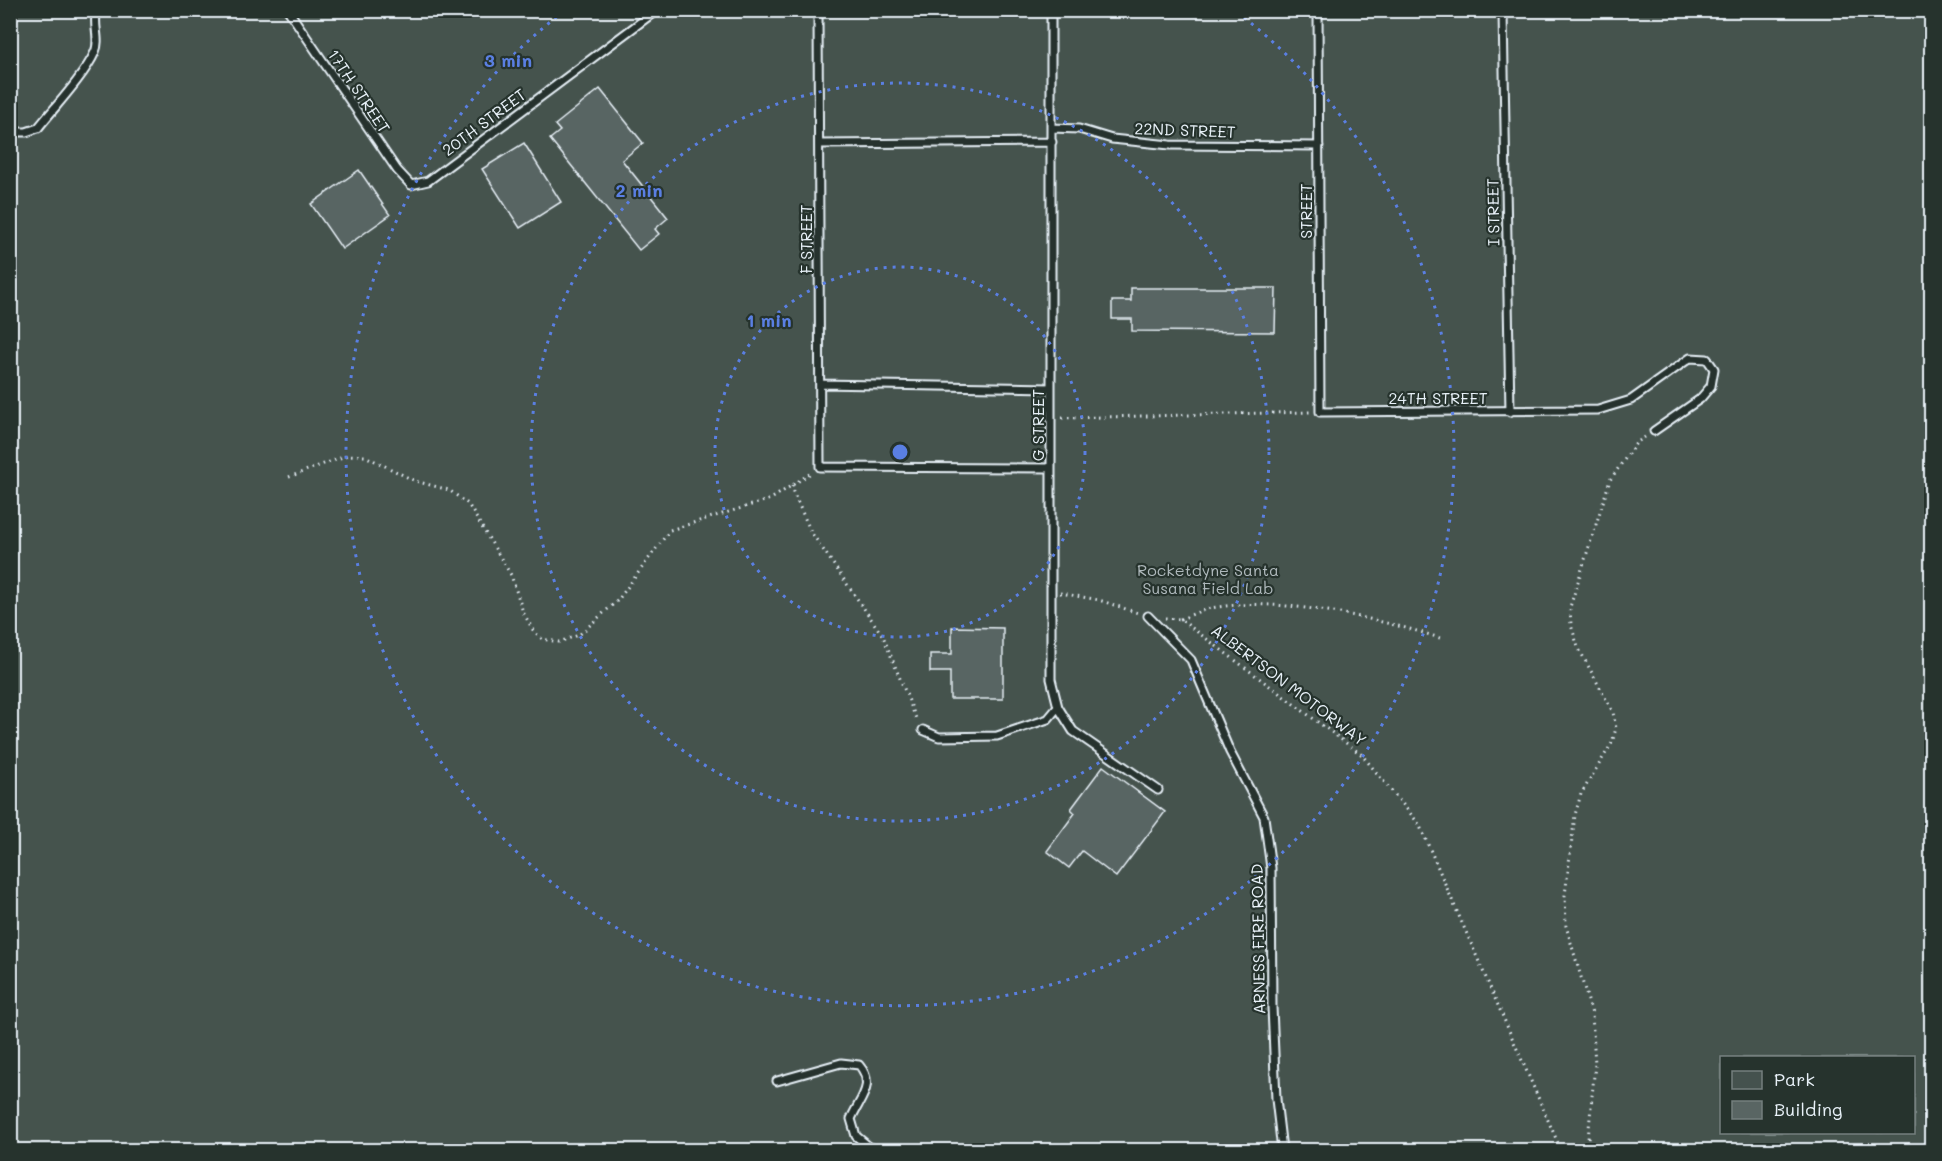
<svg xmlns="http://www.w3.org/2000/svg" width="1942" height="1161" viewBox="0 0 1942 1161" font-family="Mali,sans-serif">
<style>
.green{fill:#45524e;stroke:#96a2a3;stroke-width:1.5;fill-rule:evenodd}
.building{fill:#596563;stroke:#e8f1f8;stroke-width:1.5}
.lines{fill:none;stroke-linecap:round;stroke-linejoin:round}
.lane-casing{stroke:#e8f1f8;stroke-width:11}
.path{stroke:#e8f1f8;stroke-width:3;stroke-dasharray:1.5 4.5;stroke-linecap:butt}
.lane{stroke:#26332d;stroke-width:7}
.ring{fill:none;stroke:#5a7fe2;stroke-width:3;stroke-dasharray:3 6}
.labels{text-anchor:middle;stroke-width:4.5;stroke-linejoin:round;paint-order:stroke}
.street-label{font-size:16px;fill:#e8f1f8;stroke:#26332d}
.park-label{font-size:16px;fill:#afb9bc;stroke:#26332d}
.centre{fill:#5a7fe2;stroke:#26332d;stroke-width:3}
.ring-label{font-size:18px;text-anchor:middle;font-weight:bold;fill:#5a7fe2;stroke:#26332d;stroke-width:4.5;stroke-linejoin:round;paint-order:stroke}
</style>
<rect width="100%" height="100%" fill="#2e3b35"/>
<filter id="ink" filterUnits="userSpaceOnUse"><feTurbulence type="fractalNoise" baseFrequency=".0167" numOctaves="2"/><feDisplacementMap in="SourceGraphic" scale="12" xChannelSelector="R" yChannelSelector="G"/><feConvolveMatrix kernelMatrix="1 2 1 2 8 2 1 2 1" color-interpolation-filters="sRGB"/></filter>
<g filter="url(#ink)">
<path class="green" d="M10 11H1931V1150H11ZM1722 1058H1914V1132H1722Z"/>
<path class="building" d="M600 89 643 143 622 160 668 218 655 229 659 234 639 250 550 139 560 131 555 125Z
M524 143 561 202 520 228 482 169Z
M359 170 390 215 342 249 311 204Z
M1131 288H1276L1275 332 1132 331V319H1112V301H1131Z
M952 627 1003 628V699H950V672H930V654H952Z
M1103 766 1165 812 1116 877 1082 851 1069 868 1047 851 1075 813 1071 809Z"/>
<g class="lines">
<defs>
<path id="lane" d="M288 10 397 170 411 185 428 181 657 10
M818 10 820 467 1051 468
M1051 10V679L1058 707 1073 731 1158 790
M1318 10 1320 412 1598 410 1631 400 1690 358 1707 359 1714 369 1711 386 1700 399 1654 431
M1503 13 1510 412
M1052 128 1079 129 1112 139 1170 145 1319 146
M10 132H26L38 128C54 108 85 75 95 52 101 39 92 24 97 10
M820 144 1052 142
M820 384 1051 388
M1148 616 1191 660 1230 752 1264 817 1271 868 1272 1007 1276 1099 1282 1150
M923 730 939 737 997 736 1048 719 1058 707
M777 1081 841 1063 859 1065C876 1085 860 1098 851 1119L856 1136 873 1150"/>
</defs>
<use href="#lane" class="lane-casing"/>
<path class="path" d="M1062 418 1310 412
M289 477 348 455 365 456 415 481 449 490 468 504 511 575 523 612 533 630 542 639 559 642 579 635 618 600 670 530 771 499 811 473
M792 485 793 492 811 532 883 636 917 721
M1060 593 1099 600 1138 613
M1165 618 1180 619 1362 755 1419 824 1561 1150
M1180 619C1190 616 1200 610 1211 608 1279 596 1378 618 1443 639
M1587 1150 1595 1064 1592 1014 1566 926 1565 895 1575 815 1581 794 1612 743 1616 728 1613 712 1578 647 1571 625 1570 607 1610 480 1636 443 1645 437"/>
<use href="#lane" class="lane"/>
</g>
</g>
<g class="ring">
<circle cx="900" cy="452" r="185"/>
<circle cx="900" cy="452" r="369"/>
<path d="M1237 12A554 554 0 1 1 563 12"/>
</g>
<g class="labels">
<g class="street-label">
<text transform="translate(359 91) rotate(56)" y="6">17TH STREET</text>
<text transform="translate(484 122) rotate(-37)" y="6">20TH STREET</text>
<text transform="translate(1185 130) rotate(2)" y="6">22ND STREET</text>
<text transform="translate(1306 211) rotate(-90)" y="6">STREET</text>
<text transform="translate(1493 212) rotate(-91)" y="6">I STREET</text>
<text transform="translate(806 239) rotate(-90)" y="6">F STREET</text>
<text x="1438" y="404">24TH STREET</text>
<text transform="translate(1038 425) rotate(-90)" y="6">G STREET</text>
<text transform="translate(1289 685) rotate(37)" y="6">ALBERTSON MOTORWAY</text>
<text transform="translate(1258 939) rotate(-91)" y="6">ARNESS FIRE ROAD</text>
</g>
<g class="park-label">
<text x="1208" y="576">Rocketdyne Santa<tspan x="1208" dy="18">Susana Field Lab</tspan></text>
</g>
</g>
<circle cx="900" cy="452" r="9" class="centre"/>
<g class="ring-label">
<text x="508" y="67">3 min</text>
<text x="639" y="197">2 min</text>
<text x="769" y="327">1 min</text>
</g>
<rect width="1942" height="1161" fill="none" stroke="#26332d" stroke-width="36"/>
<rect x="18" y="18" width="1906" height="1125" fill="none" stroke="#e8f1f8" stroke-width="2" filter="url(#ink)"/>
<rect x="1720" y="1056" width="195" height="78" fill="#26332d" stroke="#747f7e" stroke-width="1.5"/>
<rect x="1732" y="1071" width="30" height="18" fill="#45524e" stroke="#747f7e" stroke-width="1.5"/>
<text x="1774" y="1086" font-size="18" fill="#e8f1f8">Park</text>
<rect x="1732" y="1101" width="30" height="18" fill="#596563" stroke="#747f7e" stroke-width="1.5"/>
<text x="1774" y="1116" font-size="18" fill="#e8f1f8">Building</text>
</svg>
